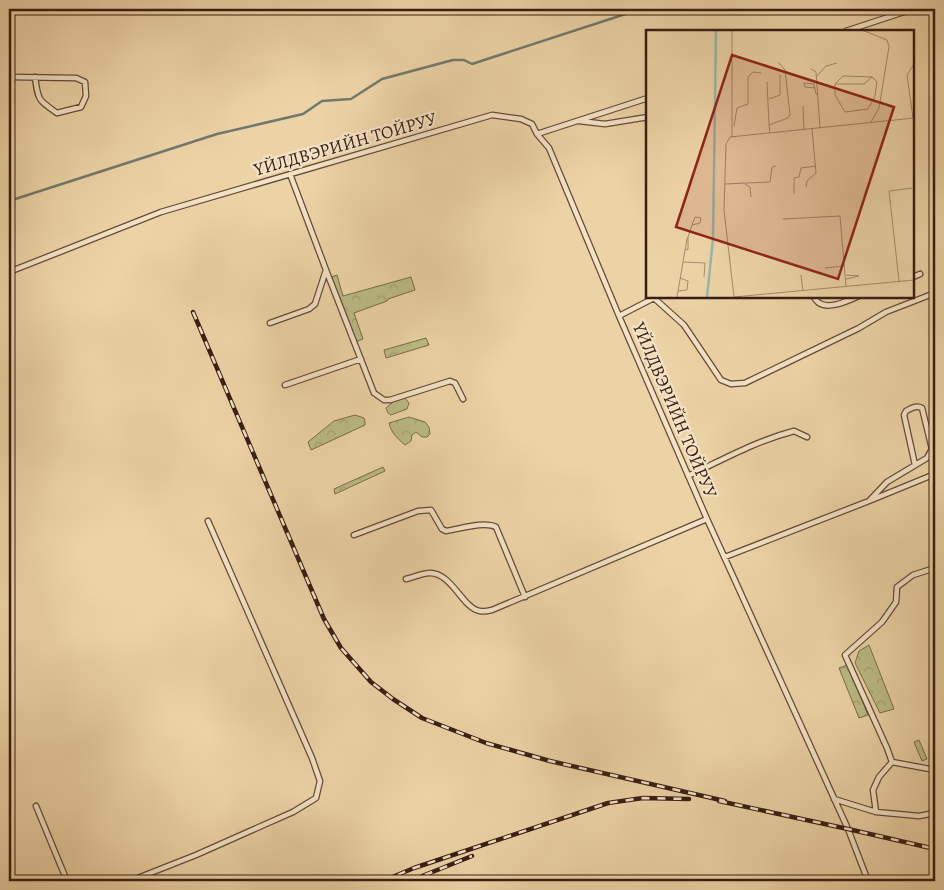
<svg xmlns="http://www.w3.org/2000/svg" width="944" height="890" viewBox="0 0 944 890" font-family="Alegreya,serif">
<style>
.forest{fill:url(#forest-crowns);stroke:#7a6c4b}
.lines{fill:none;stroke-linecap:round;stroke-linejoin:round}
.stream{stroke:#72796c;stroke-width:2.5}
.service-casing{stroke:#654a37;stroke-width:7}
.service{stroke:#f3e2c5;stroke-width:4.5}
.rail-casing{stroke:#381d12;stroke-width:4.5}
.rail{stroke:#f3e2c5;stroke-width:2.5;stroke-dasharray:8;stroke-linecap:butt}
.labels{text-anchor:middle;stroke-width:4.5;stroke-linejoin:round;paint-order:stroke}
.street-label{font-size:18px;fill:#381d12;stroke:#f3e2c5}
.inset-river{fill:none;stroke:#99b7a8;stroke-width:2.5}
.inset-road{fill:none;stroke:#a48a6b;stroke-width:1}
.view{fill:#8f2418;fill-opacity:0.15;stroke:#8f2418;stroke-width:2.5}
.inset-edge{fill:none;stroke:#381d12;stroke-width:2.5}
</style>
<defs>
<pattern id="forest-crowns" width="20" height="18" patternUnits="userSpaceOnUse" patternTransform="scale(1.25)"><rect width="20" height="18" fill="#bbbb84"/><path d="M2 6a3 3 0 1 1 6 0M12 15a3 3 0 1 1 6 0" fill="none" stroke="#a2a071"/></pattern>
</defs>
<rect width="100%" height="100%" fill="#ecd3a6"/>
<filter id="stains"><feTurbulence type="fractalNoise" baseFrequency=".004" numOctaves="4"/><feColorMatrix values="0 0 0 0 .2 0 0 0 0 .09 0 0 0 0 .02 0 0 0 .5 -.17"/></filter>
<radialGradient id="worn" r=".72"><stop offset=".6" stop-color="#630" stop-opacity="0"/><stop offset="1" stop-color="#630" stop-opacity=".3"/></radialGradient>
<path class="forest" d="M337 275 343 296 411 277 415 290 388 299 387 301 354 313 363 339 355 342 331 277Z
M426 338 429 345 386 358 384 350Z
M399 397 405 398 409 403 407 409 391 415 388 413 386 408Z
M355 415 364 418 365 421V425L311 450 308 442 334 421Z
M409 417 425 422 429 427 430 434 427 437H422L416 432 412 435 411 441 405 445C398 439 391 433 389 423Z
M383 467 385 471 335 494 334 489Z
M869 645 894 709 880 713 855 663 859 651Z
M847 665 868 715 859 718 839 668Z
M919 740 927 759 922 761 914 742Z"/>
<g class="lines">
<path class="stream" d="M9 201 217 134 303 114 322 101 351 99 382 79 453 60H464L472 64 641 9"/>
<defs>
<path id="service" d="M846 31 913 9
M9 77 76 78 85 82 86 96 81 107 57 113C38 100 38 100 35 77
M579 121 605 124 648 117
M537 134 648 98
M290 174 326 270 374 393 384 400H390L450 381 455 383 463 399
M9 272 161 212 492 115 521 119 532 124 537 134 549 148 619 316 707 519 848 829 868 881
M913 277 920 274
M813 296C814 297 817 302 819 303 830 310 849 300 859 296
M619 316 654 298 684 325 721 380 731 384 745 383 859 328 886 312 935 293
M270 323 309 309 315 304 326 270
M285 385 361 359
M688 476C724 459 756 441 794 431L807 437
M870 500 887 482 927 458 932 449 922 408C916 405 912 408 906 411L904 415 915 465
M354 535 418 511 431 510 442 529 446 531C460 529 484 521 496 527L525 597
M725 557 869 501 935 474
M406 579C414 577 423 573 430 573 452 573 463 609 480 611 484 612 488 611 492 610L707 519
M892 762 887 748 845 655 882 622 896 602 897 587 913 575 935 568
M892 762 935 770
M834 799 876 812 919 816 935 813
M36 806 67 881
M876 812 873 790 879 777 892 762
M130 881 196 855 293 812 316 798 320 781 312 758 208 521"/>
</defs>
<use href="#service" class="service-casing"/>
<use href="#service" class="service"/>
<defs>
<path id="rail" d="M193 312 324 619 341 648 371 682 393 699 422 718 486 743 550 761 725 801
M719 801 848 829 935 849
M383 881 414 868 608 803 643 798 689 799
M410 881 472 856"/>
</defs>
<use href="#rail" class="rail-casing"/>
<use href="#rail" class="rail"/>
</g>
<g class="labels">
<g class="street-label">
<text transform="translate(345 144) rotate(-16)" y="6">ҮЙЛДВЭРИЙН ТОЙРУУ</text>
<text transform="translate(675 410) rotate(67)" y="6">ҮЙЛДВЭРИЙН ТОЙРУУ</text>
</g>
</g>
<g transform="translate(646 30)">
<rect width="268" height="268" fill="#ecd3a6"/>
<path class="inset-river" d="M61 267 67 209 70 0"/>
<path class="inset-road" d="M86 0V107M216 0 241 10 243 17 233 78 225 92M165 39 170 42 174 98M171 46 180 36 191 33M226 47 231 52 229 66 222 79 199 82 189 65V54H218ZM121 52 123 95M189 54 197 46 226 47M169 58 159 57 158 53 168 54V55L170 64 171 65M123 69 134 65V45M157 76 158 100M267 88 261 45 268 34M88 96 91 78 102 74V47L107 42 115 43M124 103 123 95 142 88 144 84 139 40 132 32M79 154 124 152 126 137 130 136M99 154 104 157 105 167M160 157 161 151 170 143 166 99M148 164V148L153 147 155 138 170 136M137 189 194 186 200 257M42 207 46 195 49 187 55 188 54 193 46 195M37 232 41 209 42 207V219L39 220M179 238 199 236M155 245 157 261M200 245 213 246 200 249M253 251 243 161 266 158M32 261 41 260 42 251 34 248M31 267 37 232 59 233 58 247M88 267 78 180 80 114 84 107 268 88M88 267 268 250"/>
<path class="view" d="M86 25 248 77 192 249 30 197Z"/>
<rect width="268" height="268" class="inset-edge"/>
</g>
<rect width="944" height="890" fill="none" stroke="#ecd3a6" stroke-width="30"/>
<rect x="10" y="10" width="924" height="870" fill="none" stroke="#381d12" stroke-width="2.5"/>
<rect x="15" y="15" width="914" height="860" fill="none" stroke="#381d12"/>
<rect width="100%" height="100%" filter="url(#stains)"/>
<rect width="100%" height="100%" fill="url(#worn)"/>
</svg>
